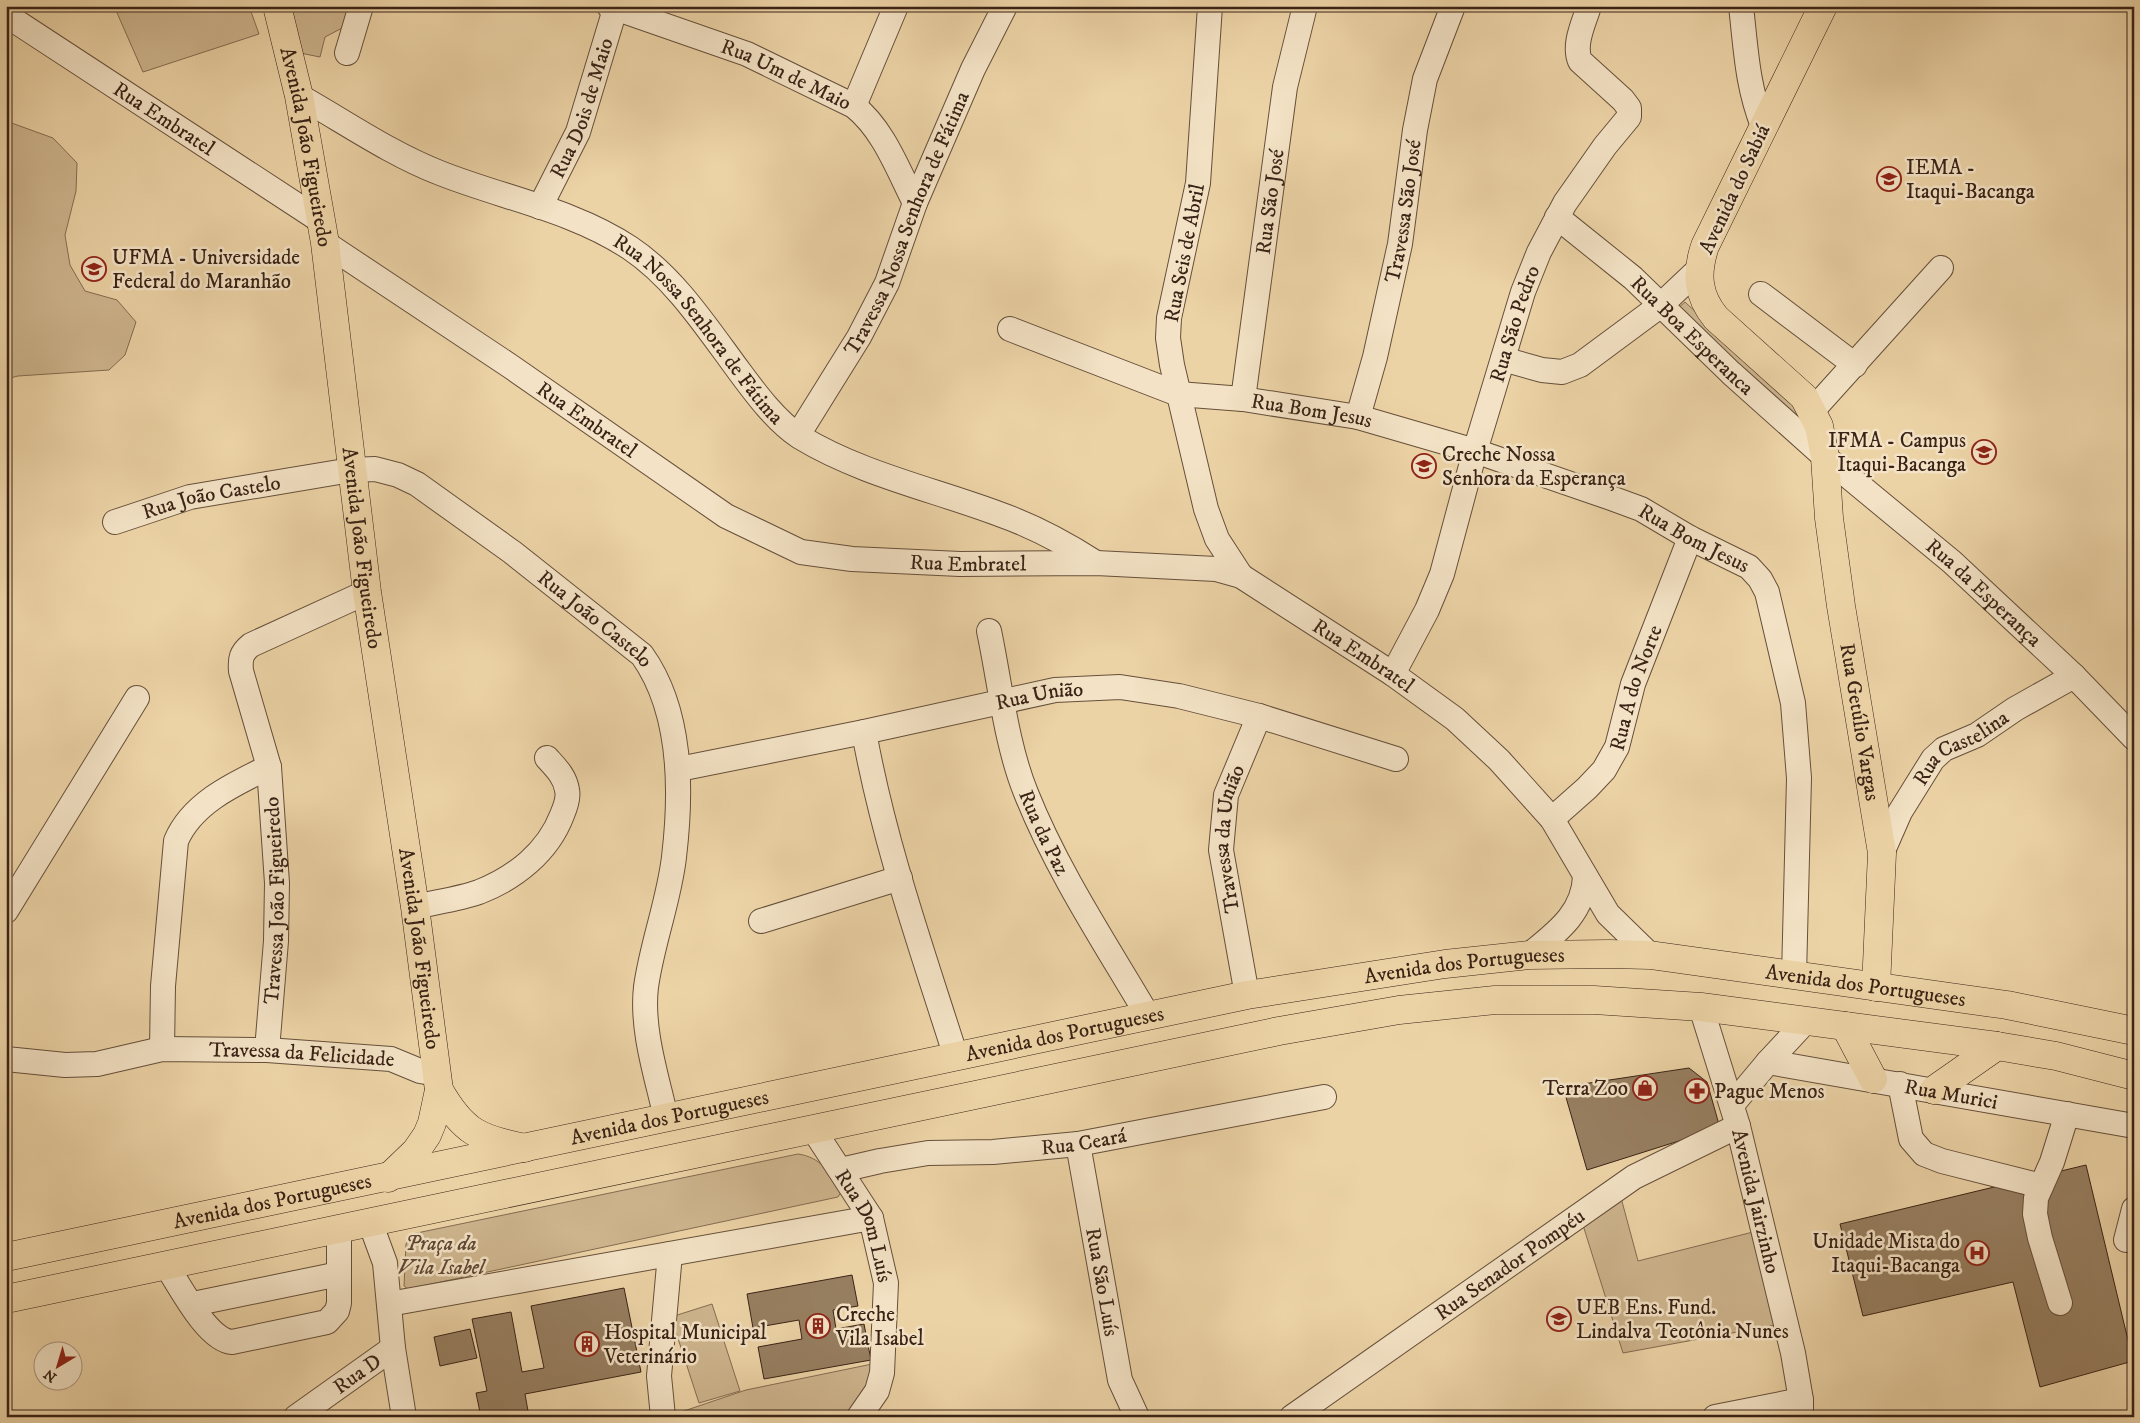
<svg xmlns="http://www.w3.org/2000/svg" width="2140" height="1423" viewBox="0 0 2140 1423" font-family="'IM FELL DW Pica',serif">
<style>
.green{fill:#ceb58e;stroke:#846c52}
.building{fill:#977f61;stroke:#3a2316}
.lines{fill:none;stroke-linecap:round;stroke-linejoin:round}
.minor-casing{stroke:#664f3a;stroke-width:26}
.major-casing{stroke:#3a2316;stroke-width:29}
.highway-casing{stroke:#3a2316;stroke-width:29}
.minor{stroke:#f3e2c5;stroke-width:24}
.major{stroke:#ecd3a6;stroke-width:28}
.highway{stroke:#ecd3a6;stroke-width:28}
.labels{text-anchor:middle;stroke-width:5;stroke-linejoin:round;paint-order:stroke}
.street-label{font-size:21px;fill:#3a2316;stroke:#f3e2c5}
.poi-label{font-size:21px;fill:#3a2316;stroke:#f3e2c5;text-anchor:start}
.park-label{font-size:21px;font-style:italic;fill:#5f4834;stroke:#f3e2c5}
</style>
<rect width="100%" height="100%" fill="#ecd3a6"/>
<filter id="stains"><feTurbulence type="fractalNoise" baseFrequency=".004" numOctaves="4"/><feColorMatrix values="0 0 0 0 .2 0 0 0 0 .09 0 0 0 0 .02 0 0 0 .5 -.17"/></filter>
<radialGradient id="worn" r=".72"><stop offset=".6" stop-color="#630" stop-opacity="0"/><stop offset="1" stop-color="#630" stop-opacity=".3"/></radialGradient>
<path class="green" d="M114 6H249L259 34 143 72Z
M288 6H351L346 26 325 37 320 57 300 53Z
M6 121 53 138 77 163 76 191 65 235 70 265 85 291 117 300 136 322 125 355 109 370 18 376 6 379Z
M1685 302 1798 407 1803 423 1676 310Z
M798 1154C820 1157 829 1172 843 1189L838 1197 408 1289 404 1286 406 1244 412 1234Z
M1620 1194 1638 1261 1753 1232 1775 1325 1623 1353 1582 1222Z
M712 1304 740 1391 699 1403 671 1317Z
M877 1363 853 1414 847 1417H679L678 1413 746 1390Z"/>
<path class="building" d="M1689 1068 1707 1082 1720 1128 1587 1170 1563 1087Z
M2086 1165 2133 1361 2040 1387 2013 1282 1863 1316 1840 1224Z
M852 1275 858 1306 833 1310 836 1329 864 1324 871 1360 764 1379 758 1347 802 1339 799 1320 753 1328 747 1294Z
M624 1288 641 1372 525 1394 528 1411 495 1417H481L476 1393 487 1391 472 1319 511 1312 522 1372 544 1368 531 1306Z
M470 1329 477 1358 440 1366 434 1337Z"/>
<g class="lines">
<defs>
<g id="minor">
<path id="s1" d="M609 6 747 54 854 106C884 130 898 170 915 203"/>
<path d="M1210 6 1198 183 1169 318 1168 338 1172 365 1206 509 1217 539 1241 576"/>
<path d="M1741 6C1746 50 1747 85 1763 126"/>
<path id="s2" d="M6 15 321 221"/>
<path d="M347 53 361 6"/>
<path id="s3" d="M299 96C345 122 391 154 440 173 503 198 573 210 630 248 675 278 707 328 739 371 756 394 776 421 800 437 861 474 932 489 999 514 1033 526 1065 543 1096 563"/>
<path d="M854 106 896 6"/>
<path id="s4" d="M540 207 578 132 616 6"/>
<path id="s5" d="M1557 217 1633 278 1731 373 1825 457 1952 562 2074 676 2134 738"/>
<path id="s6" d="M325 243 510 366 726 516 801 552 852 559 960 564 1096 563 1216 569 1241 576 1393 674 1455 719 1499 760 1552 819 1608 914 1650 955"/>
<path d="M1761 294 1855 365"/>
<path id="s7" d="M1010 329 1178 394 1243 399 1358 417 1475 451 1611 498 1641 509 1690 538 1749 567 1760 579 1767 592 1793 703 1799 778 1794 976"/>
<path d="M1503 359 1542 370 1562 372 1580 365 1661 305 1698 270"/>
<path id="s8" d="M1243 399 1285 87 1305 6"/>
<path d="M1812 411 1941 268"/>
<path id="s9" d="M1358 417 1375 357 1400 244 1415 130 1425 79 1453 6"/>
<path id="s10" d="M798 435 859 337 887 283 915 203 973 69 1005 6"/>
<path id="s11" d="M115 522 190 497 351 470 375 469 398 475 417 484 512 552 642 655C682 711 682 790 674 857 669 901 652 943 646 987 641 1030 657 1077 666 1118"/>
<path id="s12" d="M989 631C1000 683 1006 744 1026 793 1057 871 1105 943 1148 1016"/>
<path id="s13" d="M1393 674 1427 610 1442 574 1475 451 1523 292 1539 252 1565 203 1605 146 1629 117V108L1623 100 1580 61C1573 44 1584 23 1589 6"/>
<path d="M864 732C884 843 922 950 956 1057"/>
<path id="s14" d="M679 769 864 732 1055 690 1120 687 1179 696 1259 716 1396 759"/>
<path id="s15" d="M1552 819 1587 788 1604 770 1617 747 1633 684 1690 538"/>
<path id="s16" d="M1882 853 1900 812 1933 759 1944 749 1977 735 2015 709 2074 676"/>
<path d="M415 907C436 902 459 899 479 892 515 878 548 852 562 815 565 808 569 798 567 790 565 776 555 767 547 758"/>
<path d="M6 911 137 698"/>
<path d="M761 921 900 878"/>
<path d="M1529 955C1556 933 1584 913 1585 876"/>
<path id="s17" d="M1247 995 1221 850 1226 795 1259 716"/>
<path id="s18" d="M1701 1007 1738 1126 1793 1353 1801 1400V1417"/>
<path d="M162 1049 163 986 176 841C192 803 234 784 269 767"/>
<path id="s19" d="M267 1050 276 941 277 883 269 767 241 671C240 659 241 653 251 645L367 592"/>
<path id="s20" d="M6 1059 65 1065 97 1064 162 1049 267 1050 391 1059 420 1071 437 1074"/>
<path id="s21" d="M1768 1062 2134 1126"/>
<path d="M1900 1084 1911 1139 1924 1154 1942 1161 2041 1186"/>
<path d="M1732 1105 1768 1062 1806 1021"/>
<path id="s22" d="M813 1129 871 1218 886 1283 882 1373 877 1391 859 1417"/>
<path id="s23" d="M1078 1144 1120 1380 1137 1417"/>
<path id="s24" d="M841 1170 880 1161 928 1153 993 1152 1078 1144 1324 1097"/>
<path d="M370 1222 385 1263 393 1348 404 1417"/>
<path d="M2126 1240 2134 1209"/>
<path d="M166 1265C180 1286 207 1340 232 1342L327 1322 337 1311 339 1303V1229"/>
<path d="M2060 1303 2040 1238 2035 1214 2036 1198 2052 1162 2067 1114"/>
<path d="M193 1304 339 1274"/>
<path d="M389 1304 871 1218"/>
<path id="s25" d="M296 1417 393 1348"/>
<path d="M663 1417 659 1376 670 1254"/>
<path id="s26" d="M1292 1417 1634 1177 1738 1126"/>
<path d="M1715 1417 1801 1400"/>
</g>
<g id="major">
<path id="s27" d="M277 6 299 96 325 243 367 592 415 907 439 1090 432 1123 427 1135 416 1151 388 1178"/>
<path id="s28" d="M1823 6 1705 246C1696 273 1697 295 1716 318L1804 397 1819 426 1825 457 1829 518 1841 606 1882 853 1876 987"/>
<path d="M439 1090C463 1132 479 1139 525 1148"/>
</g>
<g id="highway">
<path d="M1845 1026 1873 1079"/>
<path d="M1934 1090 1997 1046"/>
<path id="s29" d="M6 1257 1247 995 1445 964 1529 955 1609 954 1650 955 2007 1005 2134 1031"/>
<path d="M6 1299 1279 1031 1399 1010 1495 1000H1594L1701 1007 1997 1046 2056 1056 2134 1076"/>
</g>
</defs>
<use href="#minor" class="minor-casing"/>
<use href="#major" class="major-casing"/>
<use href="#highway" class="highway-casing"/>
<use href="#minor" class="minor"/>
<use href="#major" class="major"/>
<use href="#highway" class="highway"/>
</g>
<defs>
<symbol id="university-ring" viewBox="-11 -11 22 22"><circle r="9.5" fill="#f3e2c5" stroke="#8f2418" stroke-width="1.5"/><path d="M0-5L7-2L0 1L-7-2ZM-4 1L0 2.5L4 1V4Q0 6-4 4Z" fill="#8f2418"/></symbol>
<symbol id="school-ring" viewBox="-11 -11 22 22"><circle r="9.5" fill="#f3e2c5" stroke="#8f2418" stroke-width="1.5"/><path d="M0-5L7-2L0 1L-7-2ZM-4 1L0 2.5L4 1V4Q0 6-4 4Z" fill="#8f2418"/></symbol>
<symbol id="shop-ring" viewBox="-11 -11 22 22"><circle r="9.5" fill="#f3e2c5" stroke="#8f2418" stroke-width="1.5"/><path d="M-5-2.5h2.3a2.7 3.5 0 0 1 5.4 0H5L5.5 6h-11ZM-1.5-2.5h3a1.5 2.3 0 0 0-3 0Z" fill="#8f2418"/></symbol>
<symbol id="pharmacy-ring" viewBox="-11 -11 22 22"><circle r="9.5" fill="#f3e2c5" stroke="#8f2418" stroke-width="1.5"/><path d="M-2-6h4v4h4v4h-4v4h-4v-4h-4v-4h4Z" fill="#8f2418"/></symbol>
<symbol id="hospital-ring" viewBox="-11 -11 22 22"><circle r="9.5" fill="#f3e2c5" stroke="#8f2418" stroke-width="1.5"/><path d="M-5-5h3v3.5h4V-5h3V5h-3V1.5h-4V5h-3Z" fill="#8f2418"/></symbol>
<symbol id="building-ring" viewBox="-11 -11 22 22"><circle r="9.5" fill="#f3e2c5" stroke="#8f2418" stroke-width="1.5"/><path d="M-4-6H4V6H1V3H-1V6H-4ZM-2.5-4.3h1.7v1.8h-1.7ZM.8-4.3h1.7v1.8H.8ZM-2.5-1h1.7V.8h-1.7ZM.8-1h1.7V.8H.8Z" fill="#8f2418"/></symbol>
</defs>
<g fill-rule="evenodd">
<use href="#university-ring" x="1875" y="165" width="28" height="28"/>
<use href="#university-ring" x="80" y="255" width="28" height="28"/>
<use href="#university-ring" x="1970" y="438" width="28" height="28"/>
<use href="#school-ring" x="1410" y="452" width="28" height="28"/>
<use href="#shop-ring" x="1631" y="1074" width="28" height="28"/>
<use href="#pharmacy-ring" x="1683" y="1077" width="28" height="28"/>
<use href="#hospital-ring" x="1963" y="1239" width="28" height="28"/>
<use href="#school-ring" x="1545" y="1305" width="28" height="28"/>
<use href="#building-ring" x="804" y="1312" width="28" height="28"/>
<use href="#building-ring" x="573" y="1330" width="28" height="28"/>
</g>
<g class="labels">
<g class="street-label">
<text dy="7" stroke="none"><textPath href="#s1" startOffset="190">Rua Um de Maio</textPath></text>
<text dy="7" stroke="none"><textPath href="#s4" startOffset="108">Rua Dois de Maio</textPath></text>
<text dy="7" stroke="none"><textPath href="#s2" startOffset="189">Rua Embratel</textPath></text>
<text dy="7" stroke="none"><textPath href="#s27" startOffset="144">Avenida João Figueiredo</textPath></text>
<text transform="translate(1734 189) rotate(-65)" y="7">Avenida do Sabiá</text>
<text dy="7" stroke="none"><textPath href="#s8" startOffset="199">Rua São José</textPath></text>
<text dy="7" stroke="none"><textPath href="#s9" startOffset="211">Travessa São José</textPath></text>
<text dy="7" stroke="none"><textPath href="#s10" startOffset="239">Travessa Nossa Senhora de Fátima</textPath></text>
<text transform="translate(1184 253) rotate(-79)" y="7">Rua Seis de Abril</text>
<text dy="7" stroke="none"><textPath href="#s13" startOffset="372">Rua São Pedro</textPath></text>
<text dy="7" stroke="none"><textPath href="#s3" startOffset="472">Rua Nossa Senhora de Fátima</textPath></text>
<text dy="7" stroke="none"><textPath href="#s5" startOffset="180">Rua Boa Esperanca</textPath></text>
<text dy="7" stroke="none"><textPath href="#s7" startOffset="315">Rua Bom Jesus</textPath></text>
<text dy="7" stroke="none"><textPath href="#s6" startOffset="316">Rua Embratel</textPath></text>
<text dy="7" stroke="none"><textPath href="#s11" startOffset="100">Rua João Castelo</textPath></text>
<text dy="7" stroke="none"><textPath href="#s7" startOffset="720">Rua Bom Jesus</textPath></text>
<text dy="7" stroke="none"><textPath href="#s27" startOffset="549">Avenida João Figueiredo</textPath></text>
<text dy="7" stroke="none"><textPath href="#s6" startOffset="736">Rua Embratel</textPath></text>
<text dy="7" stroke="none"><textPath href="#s5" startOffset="569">Rua da Esperança</textPath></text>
<text dy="7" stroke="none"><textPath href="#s11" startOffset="535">Rua João Castelo</textPath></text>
<text dy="7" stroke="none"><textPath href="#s6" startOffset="1156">Rua Embratel</textPath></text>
<text dy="7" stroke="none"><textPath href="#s15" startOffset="160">Rua A do Norte</textPath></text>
<text dy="7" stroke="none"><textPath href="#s14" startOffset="368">Rua União</textPath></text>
<text dy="7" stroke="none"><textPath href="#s28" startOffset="794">Rua Getúlio Vargas</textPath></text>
<text dy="7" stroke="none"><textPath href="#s16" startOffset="136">Rua Castelina</textPath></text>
<text dy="7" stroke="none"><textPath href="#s12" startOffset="210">Rua da Paz</textPath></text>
<text dy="7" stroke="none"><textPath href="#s17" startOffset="159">Travessa da União</textPath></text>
<text dy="7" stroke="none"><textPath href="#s19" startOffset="150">Travessa João Figueiredo</textPath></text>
<text dy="7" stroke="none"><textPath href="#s27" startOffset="954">Avenida João Figueiredo</textPath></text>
<text dy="7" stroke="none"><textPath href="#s29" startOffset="1488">Avenida dos Portugueses</textPath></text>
<text dy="7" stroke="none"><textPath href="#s29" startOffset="1892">Avenida dos Portugueses</textPath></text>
<text dy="7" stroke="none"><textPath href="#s29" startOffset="1082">Avenida dos Portugueses</textPath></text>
<text dy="7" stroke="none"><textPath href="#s20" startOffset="298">Travessa da Felicidade</textPath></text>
<text dy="7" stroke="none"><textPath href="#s21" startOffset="186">Rua Murici</textPath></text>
<text dy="7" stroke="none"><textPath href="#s29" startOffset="678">Avenida dos Portugueses</textPath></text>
<text dy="7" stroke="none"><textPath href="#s24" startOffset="245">Rua Ceará</textPath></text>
<text dy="7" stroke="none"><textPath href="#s29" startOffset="272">Avenida dos Portugueses</textPath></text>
<text dy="7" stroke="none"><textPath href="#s18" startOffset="202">Avenida Jairzinho</textPath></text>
<text dy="7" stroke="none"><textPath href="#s22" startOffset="111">Rua Dom Luís</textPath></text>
<text dy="7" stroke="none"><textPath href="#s26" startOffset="266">Rua Senador Pompéu</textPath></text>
<text dy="7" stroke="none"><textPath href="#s23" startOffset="140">Rua São Luís</textPath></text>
<text dy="7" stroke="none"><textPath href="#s25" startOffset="75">Rua D</textPath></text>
</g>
<g class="poi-label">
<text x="1906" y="174">IEMA -<tspan x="1906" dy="24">Itaqui-Bacanga</tspan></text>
<text x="112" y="264">UFMA - Universidade<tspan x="112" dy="24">Federal do Maranhão</tspan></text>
<text x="1966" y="447" text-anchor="end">IFMA - Campus<tspan x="1966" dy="24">Itaqui-Bacanga</tspan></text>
<text x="1442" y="461">Creche Nossa<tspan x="1442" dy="24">Senhora da Esperança</tspan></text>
<text x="1628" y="1095" text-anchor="end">Terra Zoo</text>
<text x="1714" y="1098">Pague Menos</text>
<text x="1960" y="1248" text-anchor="end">Unidade Mista do<tspan x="1960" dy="24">Itaqui-Bacanga</tspan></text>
<text x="1576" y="1314">UEB Ens. Fund.<tspan x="1576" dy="24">Lindalva Teotônia Nunes</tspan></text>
<text x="836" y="1321">Creche<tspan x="836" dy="24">Vila Isabel</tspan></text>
<text x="604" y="1339">Hospital Municipal<tspan x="604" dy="24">Veterinário</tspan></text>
</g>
<g class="park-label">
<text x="441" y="1250">Praça da<tspan x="441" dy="24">Vila Isabel</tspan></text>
</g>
</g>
<rect width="2140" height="1423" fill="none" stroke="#ecd3a6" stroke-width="25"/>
<rect x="8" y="8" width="2125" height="1408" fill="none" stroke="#3a2316" stroke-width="2.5"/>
<rect x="12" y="12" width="2115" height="1398" fill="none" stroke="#3a2316"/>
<g transform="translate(58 1366) rotate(218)"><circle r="24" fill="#f3e2c5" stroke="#a9967f"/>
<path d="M0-4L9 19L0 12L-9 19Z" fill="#8f2418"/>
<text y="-8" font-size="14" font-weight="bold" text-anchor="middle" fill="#3a2316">N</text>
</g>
<rect width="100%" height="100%" filter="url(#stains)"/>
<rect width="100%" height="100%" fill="url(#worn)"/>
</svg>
